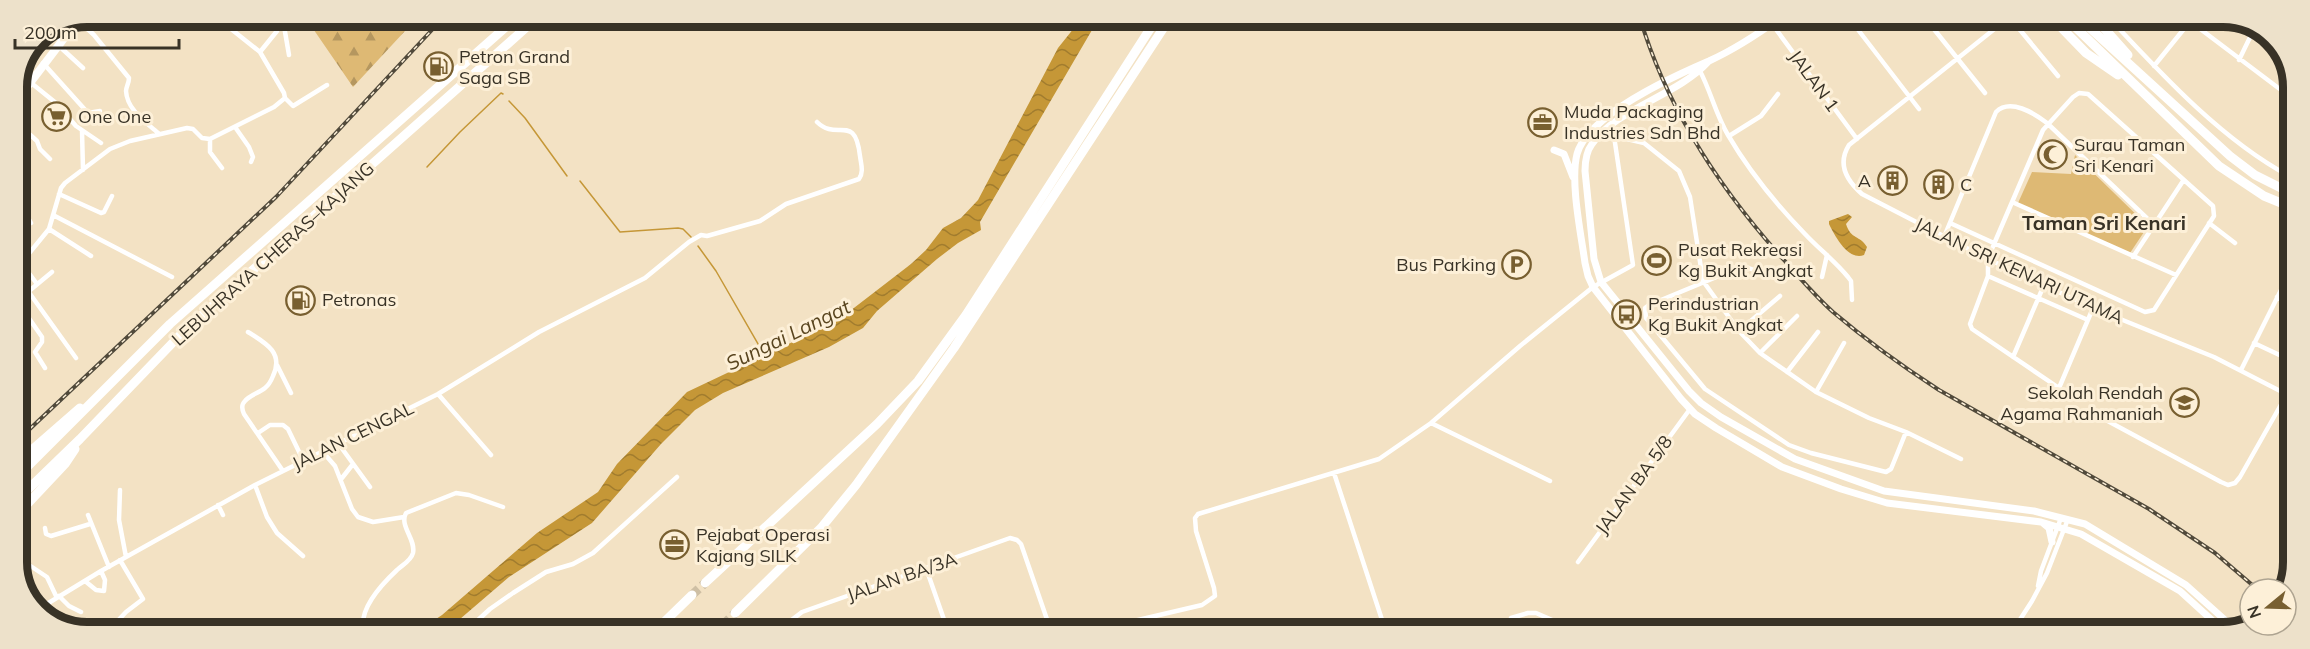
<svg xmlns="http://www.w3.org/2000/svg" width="2310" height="649" viewBox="0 0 2310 649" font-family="Mulish,sans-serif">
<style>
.forest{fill:url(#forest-firs)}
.green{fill:#deb974}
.water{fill:url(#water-waves)}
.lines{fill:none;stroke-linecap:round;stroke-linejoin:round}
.stream{stroke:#c59737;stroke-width:1.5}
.highway-tunnel{stroke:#cebfa4;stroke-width:9;stroke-dasharray:9 4.5;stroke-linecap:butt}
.street{stroke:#fff;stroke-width:4.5}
.secondary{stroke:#fff;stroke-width:7}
.primary{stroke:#fff;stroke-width:8}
.highway{stroke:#fff;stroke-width:9}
.rail-casing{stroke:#514a3b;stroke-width:4}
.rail{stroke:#fdf0d8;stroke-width:1.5;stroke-dasharray:4.5;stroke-linecap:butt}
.labels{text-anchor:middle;stroke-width:6;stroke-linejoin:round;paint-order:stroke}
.poi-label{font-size:18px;fill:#383226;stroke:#fdf0d8;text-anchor:start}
.street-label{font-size:18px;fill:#383226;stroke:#fdf0d8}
.neighbourhood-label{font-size:20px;font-weight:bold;fill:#383226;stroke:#fdf0d8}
.water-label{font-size:20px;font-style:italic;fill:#59451f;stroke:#fdf0d8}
.rim{fill:none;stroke:#383226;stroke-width:8}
</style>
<defs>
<pattern id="forest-firs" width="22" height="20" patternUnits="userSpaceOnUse" patternTransform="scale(1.5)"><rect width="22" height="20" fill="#deb974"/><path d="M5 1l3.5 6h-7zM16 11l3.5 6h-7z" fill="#b5975f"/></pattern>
<pattern id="water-waves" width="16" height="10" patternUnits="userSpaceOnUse" patternTransform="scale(1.5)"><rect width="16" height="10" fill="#c59737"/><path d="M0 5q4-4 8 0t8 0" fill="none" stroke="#a17c2e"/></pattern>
</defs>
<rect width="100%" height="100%" fill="#f3e2c4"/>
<path class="forest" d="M305 17H344L346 20 349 17H418L353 87Z"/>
<path class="green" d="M2075 155 2148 226 2130 253 2018 203 2032 172 2071 174Z"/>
<path class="water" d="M1082 18H1099L980 222 981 230 958 243 937 259 877 311 863 328 829 347 723 393 695 410 661 444 592 523 509 577 446 631H418L442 615 537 533 598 492 617 464 687 392 837 321 911 264 926 250 943 228 961 218 978 200 1058 48Z
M1848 214 1852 217 1846 224C1851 240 1860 235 1867 247L1864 255C1848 261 1835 236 1829 224V221Z"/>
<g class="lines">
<path class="stream" d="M509 101 525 118 567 176
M427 167 460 132 501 93 503 94
M580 181 620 232 678 228 683 229 691 237
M698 246 716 271 765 356"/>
<path class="highway-tunnel" d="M692 595 705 583
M723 625 735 613"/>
<path class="street" d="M216 17 260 52 284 93 285 98 293 106 327 85
M1849 18 1919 109
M1925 18 1985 93
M2007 19 1849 145C1837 164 1847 181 1862 194L1988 259 2093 308 2214 357 2292 397
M2011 19 2058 76
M78 20 94 35 129 78C129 83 126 87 126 91 127 110 146 122 158 133
M2111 20C2163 76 2225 143 2293 178
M2191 22 2293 99
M1772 24 1857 139
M284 26 289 55
M282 27 295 17
M49 32 61 40
M35 42 40 36
M59 46 83 68
M260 52 277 31 278 19 275 17
M2239 60 2255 27
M43 63 88 113 100 111
M2154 66 2192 19
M1700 71C1711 92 1716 115 1728 135 1749 171 1776 204 1805 234 1819 249 1835 261 1848 277L1851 281 1852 300
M30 82 56 103 76 126 101 143
M17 123 37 141 40 149 50 159
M235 127 249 147 253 157 251 162
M1604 130 1614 136 1644 143 1679 171 1690 197 1703 281 1739 331 1760 353 1816 392 1869 418 1906 432 1961 459
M82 131 83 170
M1729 136 1761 116 1778 94
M210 139 274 107 285 98
M17 176 26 188
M59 194 101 213 104 212 112 196
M17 198 31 223
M2012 202 2176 275
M53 215 172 277
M1950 223 2145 312 2154 310 2214 216 2213 206 2088 94 2079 93 2073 97 2043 130 1994 244 1988 259V276L1970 324 1972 329 2059 388 2093 308
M2209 223 2235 243
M49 229 91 256
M1944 237 1996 112C2010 98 2034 113 2047 123L2154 225
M17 257 37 284
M2133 257 2183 181
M22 262 49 229 61 188 65 183 110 149 130 141 187 128 193 129 202 138 210 139V152L222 168
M1754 270 1743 266 1649 305 1645 308 1646 318 1705 389 1789 445 1811 453 1886 472 1891 469 1906 432
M1988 276 2088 320
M1822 277 1827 255
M28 291 76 358
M2277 297 2292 304
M17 301 42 337V342L35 352 45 368
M17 301 52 272
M1739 331 1780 296
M248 332C266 343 284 353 273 376 271 381 269 385 265 388 259 393 250 395 245 401 241 405 242 409 244 414L283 471
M2254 343 2292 361
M1760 353 1797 316
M2013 357 2044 285
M277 365 291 393
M2241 370 2293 266
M1787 372 1818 332
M1816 392 1844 343
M438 394 491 455
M2104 419 2221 482 2228 485 2235 483 2240 477 2287 394
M1431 423 1550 481
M258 433 270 425H283L288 429 303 460
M338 443 370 487
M322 451 335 466 352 509 358 517 373 522 404 517
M1334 473 1386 632
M342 478 353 464
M255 485 267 517 277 533 303 556
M120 490 119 520 126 557
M218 505 223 515
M88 515 109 567
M45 528 46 534 51 536 90 524
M1578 562 1690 409
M29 565 47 577 57 598
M926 568 948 631
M85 581 96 590 104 591 105 580 101 571
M2038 586 2041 571 2061 518
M59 596 69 606 81 612
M37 610 101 571 255 485 438 394 539 332 645 278 689 242 701 235 707 236 760 221 786 204 859 179C864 172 861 164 860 156 855 112 837 142 817 122
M785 625 802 612 1010 538 1017 540 1021 544 1051 631
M109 630 126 612 143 599 120 560
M253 630 255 627
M364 631C358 610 382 584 397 570 402 565 411 561 413 553 416 539 399 526 406 513L456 493 469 495 503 507
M466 631 490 609 513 593 546 572 573 564 593 553 677 477
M1091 631 1202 605 1215 596 1214 588 1196 531 1195 518 1198 514 1379 459 1431 423 1520 346 1593 287 1633 265 1614 136
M1509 632V623L1511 618 1528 613H1536L1580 632
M2012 632 2032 601 2047 573 2068 519"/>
<path class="secondary" d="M1780 18C1758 34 1733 50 1709 61 1674 76 1588 115 1577 154 1570 182 1581 234 1585 263L1588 276 1593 287 1681 399 1695 414 1716 428 1782 467 1841 489 1887 503 2041 522 2081 534 2180 591 2225 632
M1708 62C1678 95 1616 109 1592 144 1586 152 1585 161 1585 171L1594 259 1601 282 1689 391 1701 403 1721 417 1795 459 1884 491 2034 511 2085 524 2186 585 2235 629
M1554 150 1564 154 1573 177
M2043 523 2049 528 2052 542"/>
<path class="primary" d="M17 100 78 20"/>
<path class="highway" d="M2053 19 2086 53 2118 75
M2067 19 2219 166 2264 196 2293 208
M2080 19 2230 156 2255 175 2293 194
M2096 19 2128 55
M17 463 80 408
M17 477 170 324 517 17
M17 500 80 439 184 331 538 17
M17 515 65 464 75 449
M705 583 877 424 918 381 966 315 1157 18
M735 613 821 528 856 485 954 348 1170 18
M655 631 692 595
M717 631 723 625"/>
<defs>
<path id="rail" d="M1640 18C1667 109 1720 189 1783 259 1799 277 1815 296 1833 312 1866 340 1902 366 1939 390L2149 509 2215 553 2257 589
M17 441 276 197 444 17"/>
</defs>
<use href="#rail" class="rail-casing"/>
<use href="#rail" class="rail"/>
</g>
<defs>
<symbol id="fuel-ring" viewBox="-11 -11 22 22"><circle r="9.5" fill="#fdf0d8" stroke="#785f30" stroke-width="1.5"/><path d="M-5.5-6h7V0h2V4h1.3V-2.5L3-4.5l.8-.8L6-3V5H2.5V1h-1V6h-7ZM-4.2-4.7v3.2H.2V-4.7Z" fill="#785f30"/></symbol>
<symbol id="supermarket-ring" viewBox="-11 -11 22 22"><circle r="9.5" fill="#fdf0d8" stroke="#785f30" stroke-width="1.5"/><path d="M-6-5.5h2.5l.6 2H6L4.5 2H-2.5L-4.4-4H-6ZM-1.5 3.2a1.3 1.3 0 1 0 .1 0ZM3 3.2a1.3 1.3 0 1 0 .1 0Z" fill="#785f30"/></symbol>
<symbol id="office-ring" viewBox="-11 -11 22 22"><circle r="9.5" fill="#fdf0d8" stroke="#785f30" stroke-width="1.5"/><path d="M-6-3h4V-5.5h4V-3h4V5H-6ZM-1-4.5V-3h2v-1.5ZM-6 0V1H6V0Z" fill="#785f30"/></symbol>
<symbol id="mosque-ring" viewBox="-11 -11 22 22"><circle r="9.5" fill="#fdf0d8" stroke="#785f30" stroke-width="1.5"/><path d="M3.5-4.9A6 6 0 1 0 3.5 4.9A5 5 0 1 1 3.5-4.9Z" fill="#785f30"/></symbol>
<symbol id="building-ring" viewBox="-11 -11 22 22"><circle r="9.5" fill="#fdf0d8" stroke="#785f30" stroke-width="1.5"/><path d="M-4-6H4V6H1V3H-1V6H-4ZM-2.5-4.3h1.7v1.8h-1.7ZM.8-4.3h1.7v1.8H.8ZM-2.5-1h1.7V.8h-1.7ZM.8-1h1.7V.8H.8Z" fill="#785f30"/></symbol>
<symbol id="stadium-ring" viewBox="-11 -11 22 22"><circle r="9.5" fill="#fdf0d8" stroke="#785f30" stroke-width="1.5"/><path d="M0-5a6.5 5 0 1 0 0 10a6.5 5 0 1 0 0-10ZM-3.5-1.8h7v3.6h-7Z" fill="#785f30"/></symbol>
<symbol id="parking-ring" viewBox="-11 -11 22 22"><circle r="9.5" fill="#fdf0d8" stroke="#785f30" stroke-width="1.5"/><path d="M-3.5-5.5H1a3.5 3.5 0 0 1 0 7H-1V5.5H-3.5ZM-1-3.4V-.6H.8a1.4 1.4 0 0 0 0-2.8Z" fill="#785f30"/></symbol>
<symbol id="bus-ring" viewBox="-11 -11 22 22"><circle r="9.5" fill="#fdf0d8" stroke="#785f30" stroke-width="1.5"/><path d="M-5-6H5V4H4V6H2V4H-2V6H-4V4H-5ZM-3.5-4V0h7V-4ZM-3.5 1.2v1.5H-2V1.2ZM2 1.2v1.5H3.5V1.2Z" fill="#785f30"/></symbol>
<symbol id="school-ring" viewBox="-11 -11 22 22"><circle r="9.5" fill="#fdf0d8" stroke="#785f30" stroke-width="1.5"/><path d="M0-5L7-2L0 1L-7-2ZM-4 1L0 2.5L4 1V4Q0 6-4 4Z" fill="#785f30"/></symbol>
</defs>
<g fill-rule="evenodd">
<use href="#fuel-ring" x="422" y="50" width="33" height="33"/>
<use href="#supermarket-ring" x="40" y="100" width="33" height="33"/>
<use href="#office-ring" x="1526" y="106" width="33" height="33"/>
<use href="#mosque-ring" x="2036" y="138" width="33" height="33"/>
<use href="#building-ring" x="1876" y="164" width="33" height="33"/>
<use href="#building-ring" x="1922" y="168" width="33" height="33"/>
<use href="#stadium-ring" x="1640" y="244" width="33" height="33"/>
<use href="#parking-ring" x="1500" y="248" width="33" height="33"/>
<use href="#fuel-ring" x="284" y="284" width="33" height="33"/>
<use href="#bus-ring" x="1610" y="298" width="33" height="33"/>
<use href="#school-ring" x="2168" y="386" width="33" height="33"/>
<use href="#office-ring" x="658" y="528" width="33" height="33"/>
</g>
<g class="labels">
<g class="poi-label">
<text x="459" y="63">Petron Grand<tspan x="459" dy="21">Saga SB</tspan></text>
<text x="1564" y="118">Muda Packaging<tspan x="1564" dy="21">Industries Sdn Bhd</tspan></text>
<text x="78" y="123">One One</text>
<text x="2074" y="151">Surau Taman<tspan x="2074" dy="21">Sri Kenari</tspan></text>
<text x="1871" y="187" text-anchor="end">A</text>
<text x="1960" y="191">C</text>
<text x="1678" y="256">Pusat Rekreasi<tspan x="1678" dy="21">Kg Bukit Angkat</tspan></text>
<text x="1496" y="271" text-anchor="end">Bus Parking</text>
<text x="322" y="306">Petronas</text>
<text x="1648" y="310">Perindustrian<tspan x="1648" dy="21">Kg Bukit Angkat</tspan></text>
<text x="2163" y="399" text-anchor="end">Sekolah Rendah<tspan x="2163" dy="21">Agama Rahmaniah</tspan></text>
<text x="696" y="541">Pejabat Operasi<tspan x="696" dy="21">Kajang SILK</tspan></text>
</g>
<g class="street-label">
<text transform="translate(1814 81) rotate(54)" y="6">JALAN 1</text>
<text transform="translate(273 254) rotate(-42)" y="6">LEBUHRAYA CHERAS–KAJANG</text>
<text transform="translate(2019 271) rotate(25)" y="6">JALAN SRI KENARI UTAMA</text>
<text transform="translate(353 436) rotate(-26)" y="6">JALAN CENGAL</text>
<text transform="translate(1634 485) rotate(-54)" y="6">JALAN BA 5/8</text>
<text transform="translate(902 577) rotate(-19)" y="6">JALAN BA/3A</text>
</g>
<g class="neighbourhood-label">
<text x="2104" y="230">Taman Sri Kenari</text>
</g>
<g class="water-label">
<text transform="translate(788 335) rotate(-26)" y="7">Sungai Langat</text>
</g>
</g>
<path d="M0 0H2310V649H0ZM87 27H2223A60 60 0 0 1 2283 87V562A60 60 0 0 1 2223 622H87A60 60 0 0 1 27 562V87A60 60 0 0 1 87 27Z" fill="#ede1ca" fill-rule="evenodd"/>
<path class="rim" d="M87 27H2223A60 60 0 0 1 2283 87V562A60 60 0 0 1 2223 622H87A60 60 0 0 1 27 562V87A60 60 0 0 1 87 27Z"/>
<g transform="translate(2268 607) rotate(251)"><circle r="28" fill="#fdf0d8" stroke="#aea491" stroke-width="1.5"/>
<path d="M0-4.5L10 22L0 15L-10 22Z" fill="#785f30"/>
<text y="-9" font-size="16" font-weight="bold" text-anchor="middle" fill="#383226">N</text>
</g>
<path d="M15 39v9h164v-9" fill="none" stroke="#383226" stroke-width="3"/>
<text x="24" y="39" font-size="18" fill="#383226" stroke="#fdf0d8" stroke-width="4.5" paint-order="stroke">200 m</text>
</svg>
